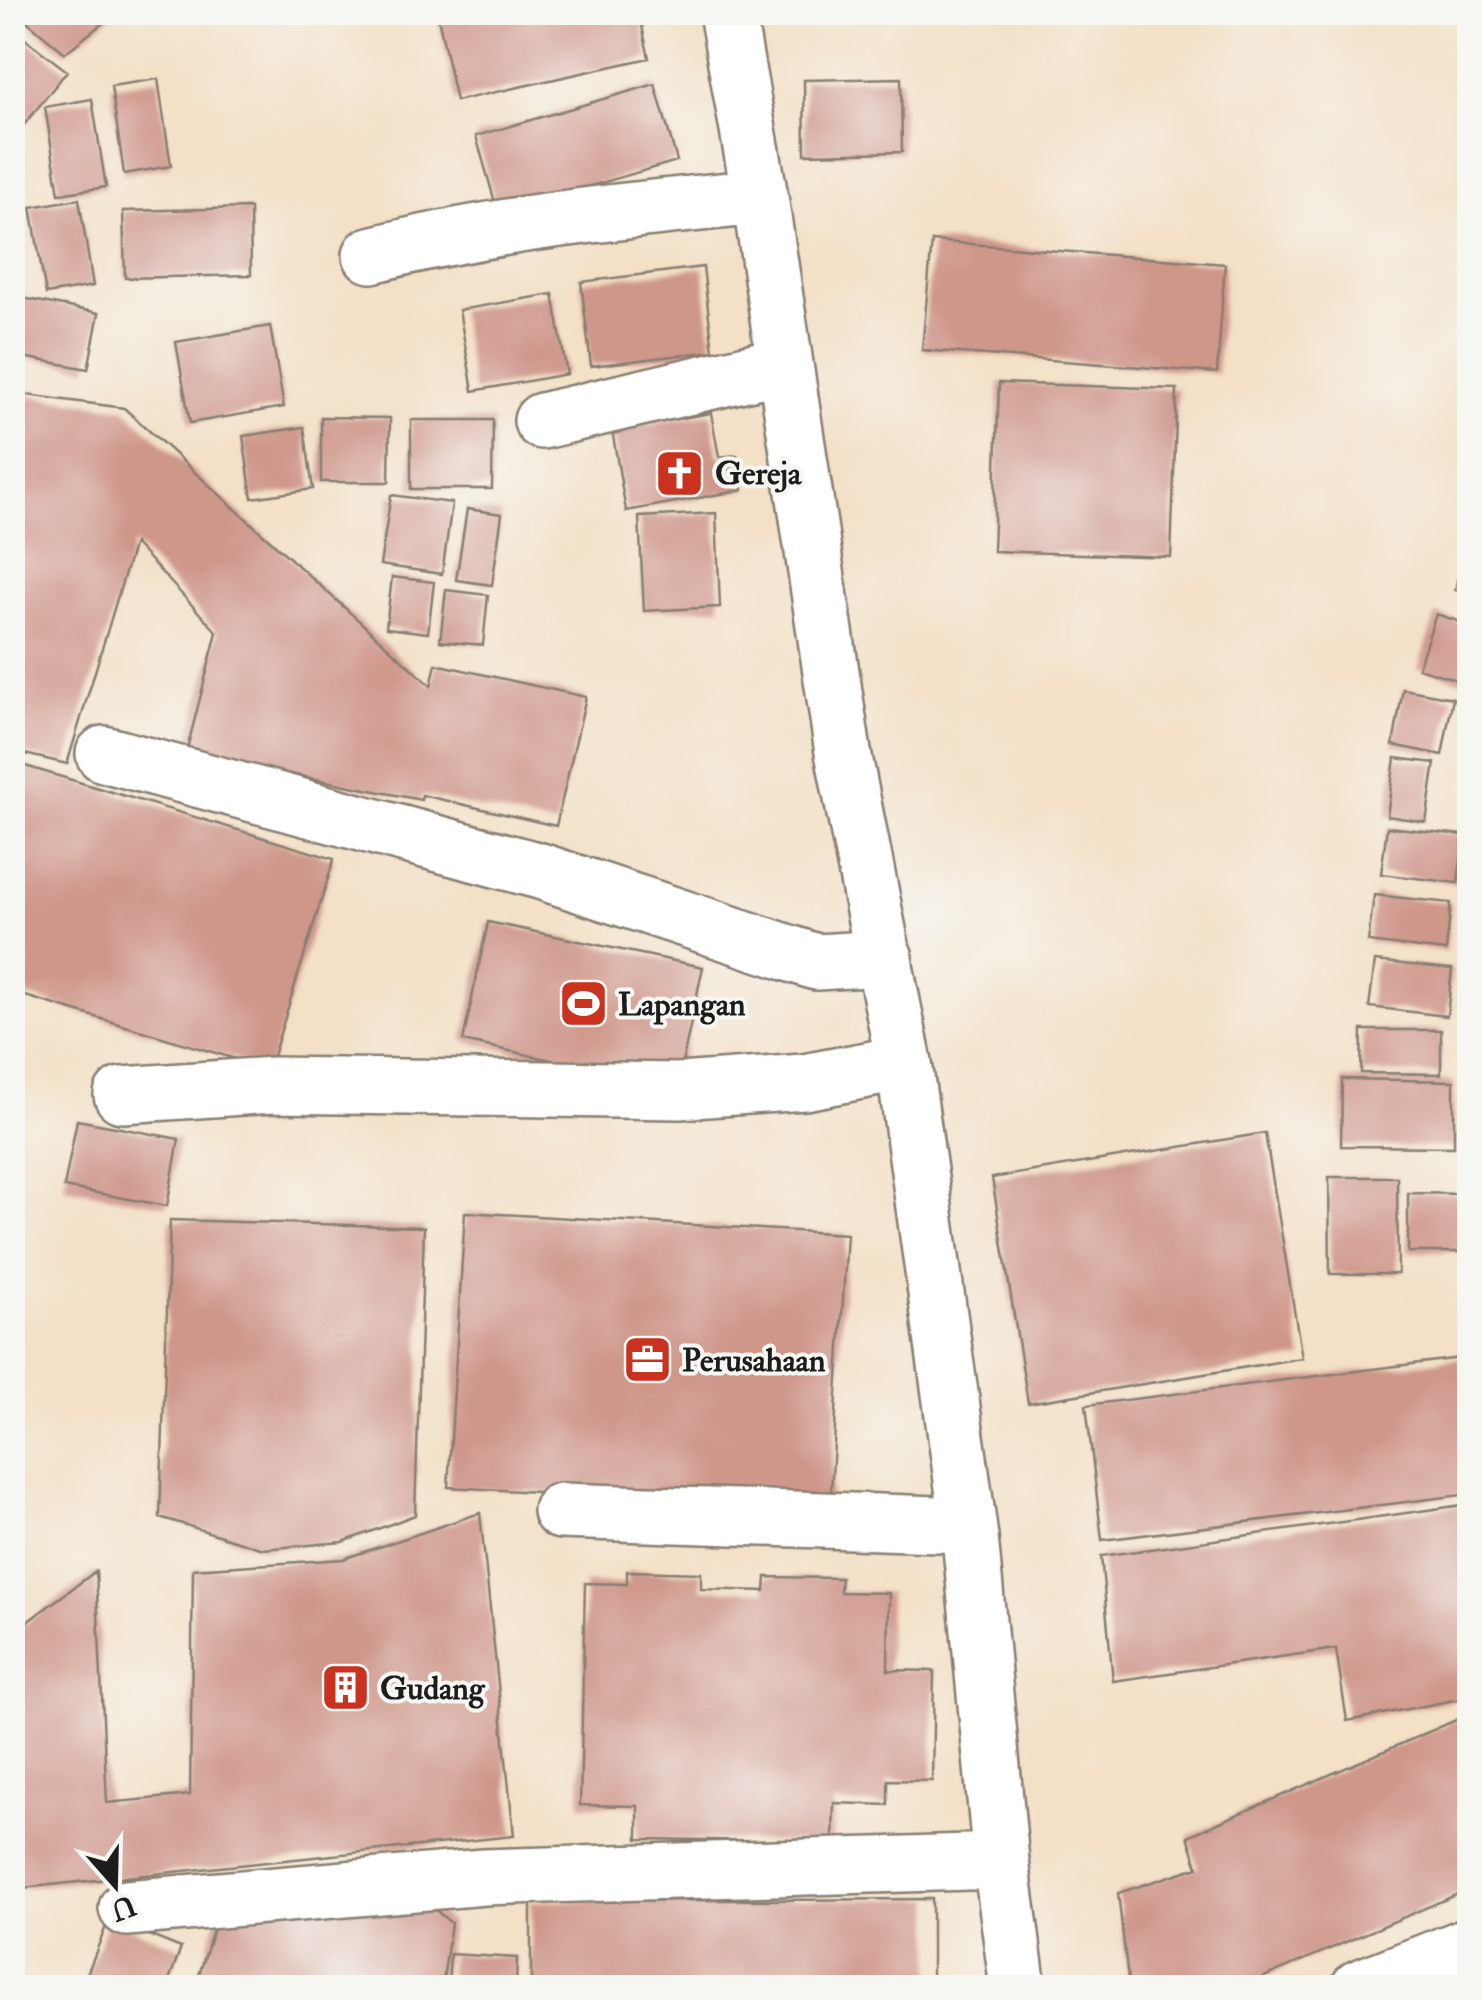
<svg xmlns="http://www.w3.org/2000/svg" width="1482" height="2000" viewBox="0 0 1482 2000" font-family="'IM FELL Double Pica',serif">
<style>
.building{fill:#cf968a}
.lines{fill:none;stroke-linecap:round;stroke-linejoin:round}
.minor-casing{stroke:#887e71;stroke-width:60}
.minor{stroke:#fff;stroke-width:55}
.labels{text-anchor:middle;stroke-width:8;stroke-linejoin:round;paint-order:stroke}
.poi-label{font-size:32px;font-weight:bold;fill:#1c1c1c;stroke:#f6f6f2;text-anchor:start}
</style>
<rect width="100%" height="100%" fill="#f6f6f2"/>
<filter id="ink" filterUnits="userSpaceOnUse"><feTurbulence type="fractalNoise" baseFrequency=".01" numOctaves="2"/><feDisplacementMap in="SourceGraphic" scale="20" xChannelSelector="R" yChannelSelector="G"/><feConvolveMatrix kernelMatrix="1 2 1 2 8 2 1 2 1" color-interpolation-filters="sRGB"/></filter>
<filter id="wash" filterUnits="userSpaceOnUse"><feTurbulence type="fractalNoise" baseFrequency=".0048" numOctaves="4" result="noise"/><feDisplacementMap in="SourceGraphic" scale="40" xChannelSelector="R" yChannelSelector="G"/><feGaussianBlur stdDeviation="2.25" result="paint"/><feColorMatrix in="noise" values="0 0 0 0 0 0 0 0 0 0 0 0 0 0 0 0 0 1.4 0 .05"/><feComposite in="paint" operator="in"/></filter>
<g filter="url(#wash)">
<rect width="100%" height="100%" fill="#f3e0c6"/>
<g id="blocks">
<path class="building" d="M16 12H117L65 53Z
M437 12H639L649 58 456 101Z
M12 29 67 71 12 140Z
M901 78 902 152 805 154 804 80Z
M158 79 171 166 124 174 111 86Z
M655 84 677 161 498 213 476 136Z
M92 99 106 187 59 194 45 107Z
M79 199 93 286 46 294 31 207Z
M250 208 251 275 125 278 123 211Z
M932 241 1225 264 1217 373 922 350Z
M703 267 713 351 591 366 581 282Z
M553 294 567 374 473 391 459 310Z
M12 296 99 313 88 369 12 355Z
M270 326 284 407 190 423 176 342Z
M999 383 1177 389 1171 557 993 551Z
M12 393 124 408 431 686 436 664 586 697 556 826 422 795 421 800 186 753 217 632 134 543 67 764 12 751Z
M711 413 719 457 737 455 743 490 626 511 612 430Z
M321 417 390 418 389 482H321Z
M411 420H493L492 489H411Z
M304 427 313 489 252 498 243 436Z
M391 495 452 503 442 574 380 565Z
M467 509 502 514 492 585 456 580Z
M716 513 720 607 644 611 639 517Z
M1468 531H1470V593L1455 590Z
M392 577 434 582 428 633 386 628Z
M446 590 488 595 483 645 440 641Z
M1436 614 1470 625V684L1418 668Z
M1403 689 1453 698 1442 755 1393 745Z
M1395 758 1435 763 1426 822 1387 816Z
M12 762 334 859 269 1069 12 992Z
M1387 827 1464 835 1458 883 1381 874Z
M1374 895 1451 903 1446 951 1368 942Z
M488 922 703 967 677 1087 463 1041Z
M1375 961 1452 969 1447 1016 1369 1007Z
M1362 1030H1441V1074L1361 1073Z
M1342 1079 1454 1081V1147L1341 1146Z
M77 1120 179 1139 167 1206 64 1187Z
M1265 1133 1302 1358 1028 1403 992 1178Z
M1329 1177H1397L1398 1274H1330Z
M1408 1193 1468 1194 1469 1252H1408Z
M465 1212 847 1234 830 1508 448 1487Z
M170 1220 424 1227 415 1515 343 1542 263 1549 160 1517Z
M1461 1358 1470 1427V1494L1102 1540 1086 1405Z
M1470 1504V1697L1347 1721 1336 1649 1113 1681 1101 1556Z
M480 1513 514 1836 12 1889V1747L19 1628 96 1571 107 1803 190 1795 193 1569 343 1559Z
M627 1571 701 1573V1589L765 1591 766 1577 841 1578 840 1592 889 1593 888 1670 934 1671 932 1781 888 1780V1805L834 1803 833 1842 638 1839V1806L580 1805 585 1583 627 1584Z
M1470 1714V1889L1238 1988H1129L1118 1893 1198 1867 1188 1836Z
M413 1891 451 1923 442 1988H195L221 1905Z
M932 1899V1988H531V1901Z
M109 1919 181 1948 166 1988H106L85 1979Z
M450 1954 517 1958 516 1988H448Z"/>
</g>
</g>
<g filter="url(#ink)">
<use href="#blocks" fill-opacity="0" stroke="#887e71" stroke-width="2.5"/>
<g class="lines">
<defs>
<path id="minor" d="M727 12 760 197 843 752 904 1063 970 1537 1001 1861 1018 1988
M371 255C499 222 629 210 760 197
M542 421 785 364
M104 754 540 871 816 962 885 958
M122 1095 273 1085 679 1091 804 1082 904 1063
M561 1511 967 1525
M127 1908 484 1877 1001 1861
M1359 1988 1470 1945"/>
</defs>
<use href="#minor" class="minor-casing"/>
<use href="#minor" class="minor"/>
</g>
</g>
<defs>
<symbol id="church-square" viewBox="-11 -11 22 22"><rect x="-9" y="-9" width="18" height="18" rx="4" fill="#c8321e" stroke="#f6f6f2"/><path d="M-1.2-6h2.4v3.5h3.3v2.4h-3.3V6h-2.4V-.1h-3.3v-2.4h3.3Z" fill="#fff"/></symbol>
<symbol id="stadium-square" viewBox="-11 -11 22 22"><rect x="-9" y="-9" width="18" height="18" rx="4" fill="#c8321e" stroke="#f6f6f2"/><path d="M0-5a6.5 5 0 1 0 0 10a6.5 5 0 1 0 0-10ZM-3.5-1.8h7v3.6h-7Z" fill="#fff"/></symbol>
<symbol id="office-square" viewBox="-11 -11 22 22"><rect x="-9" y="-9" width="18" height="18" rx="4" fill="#c8321e" stroke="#f6f6f2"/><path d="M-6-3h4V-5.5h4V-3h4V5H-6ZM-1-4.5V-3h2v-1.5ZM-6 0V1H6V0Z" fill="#fff"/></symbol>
<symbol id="building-square" viewBox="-11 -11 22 22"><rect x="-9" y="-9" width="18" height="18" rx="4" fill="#c8321e" stroke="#f6f6f2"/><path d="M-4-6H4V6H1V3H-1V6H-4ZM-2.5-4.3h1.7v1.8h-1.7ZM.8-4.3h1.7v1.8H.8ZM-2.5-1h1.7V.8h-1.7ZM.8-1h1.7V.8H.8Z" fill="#fff"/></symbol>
</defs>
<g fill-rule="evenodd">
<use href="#church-square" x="652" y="446" width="55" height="55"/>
<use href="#stadium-square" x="556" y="976" width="55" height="55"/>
<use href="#office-square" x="620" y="1332" width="55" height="55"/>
<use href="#building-square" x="318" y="1660" width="55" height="55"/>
</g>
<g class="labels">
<g class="poi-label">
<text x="715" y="484">Gereja</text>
<text x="618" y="1015">Lapangan</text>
<text x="682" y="1371">Perusahaan</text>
<text x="380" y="1699">Gudang</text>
</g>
</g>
<rect width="1482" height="2000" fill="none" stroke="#f6f6f2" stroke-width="50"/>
<g transform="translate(115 1885) rotate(160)" stroke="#f6f6f2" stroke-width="8" paint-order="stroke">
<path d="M0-8L18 38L0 25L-18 38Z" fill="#1c1c1c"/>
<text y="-15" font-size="28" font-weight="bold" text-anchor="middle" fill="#1c1c1c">U</text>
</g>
</svg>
